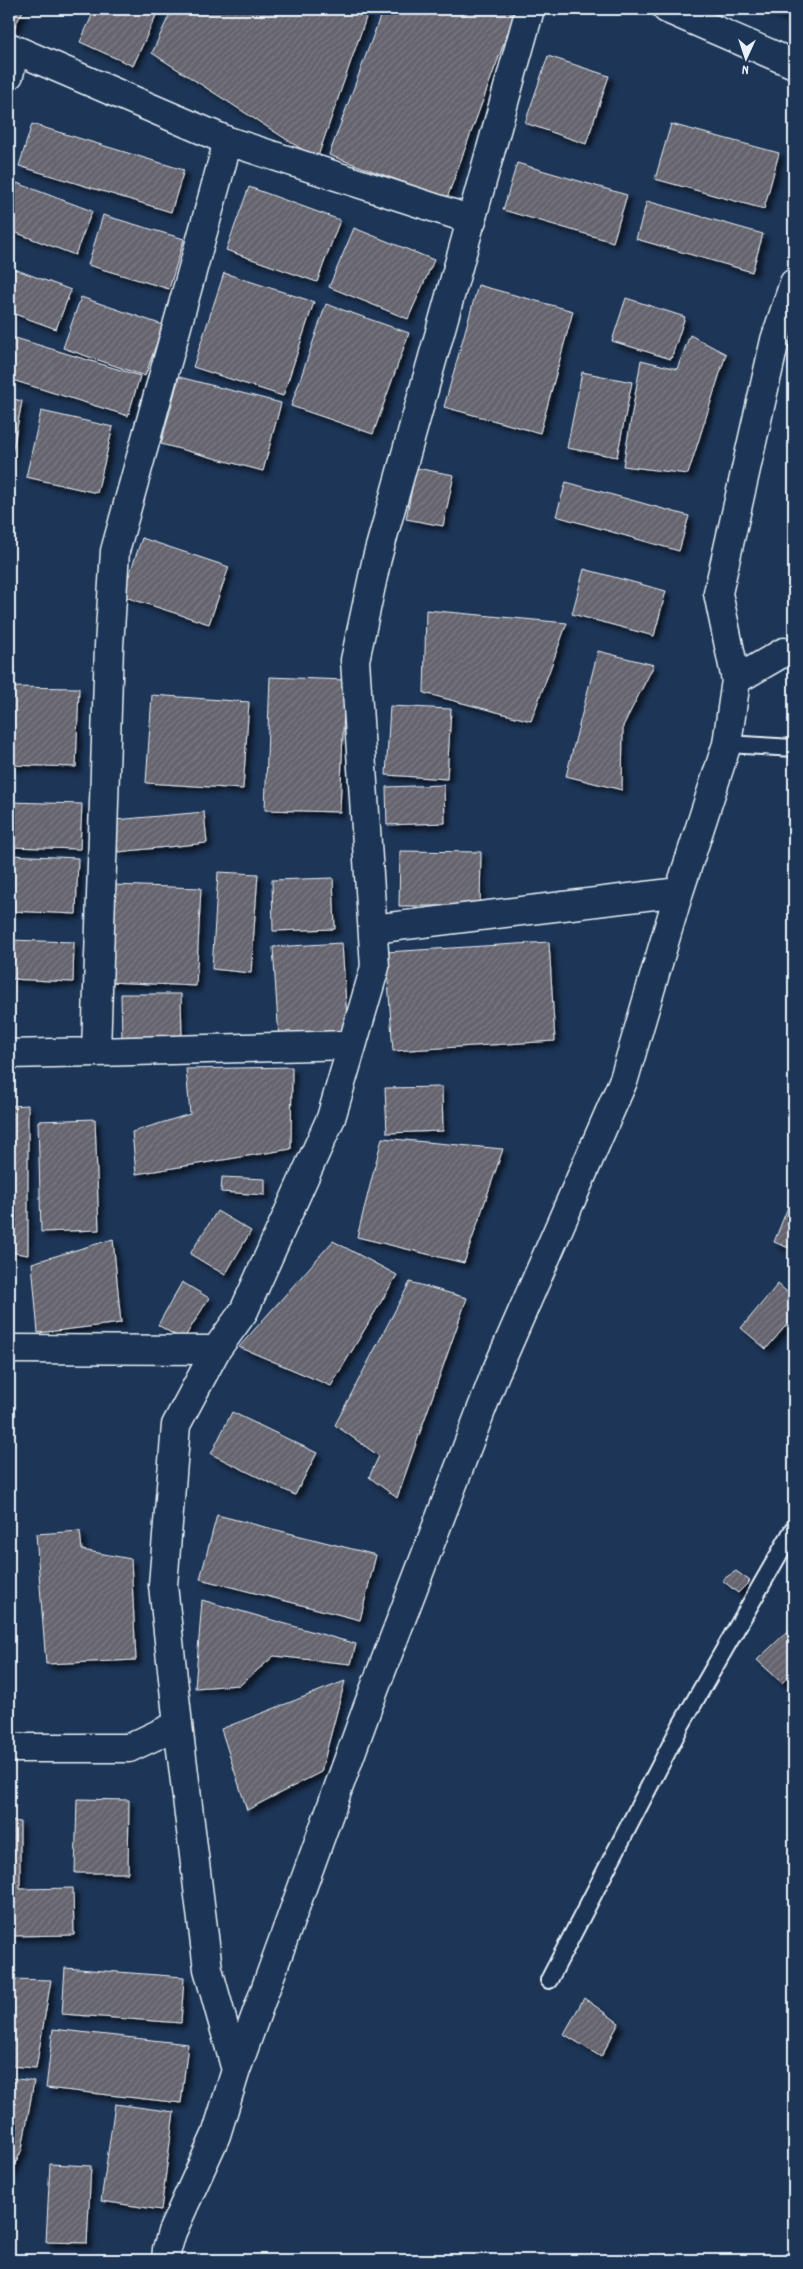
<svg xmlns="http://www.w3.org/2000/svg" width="803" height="2269" viewBox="0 0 803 2269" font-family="Dekko,sans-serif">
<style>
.building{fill:url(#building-hatch);stroke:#e8f1f8;filter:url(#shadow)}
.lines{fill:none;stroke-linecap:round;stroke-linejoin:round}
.service-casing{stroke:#e8f1f8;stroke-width:20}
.minor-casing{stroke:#e8f1f8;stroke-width:31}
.tertiary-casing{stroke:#e8f1f8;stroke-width:31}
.service{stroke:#1d3557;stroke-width:16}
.minor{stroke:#1d3557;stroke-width:28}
.tertiary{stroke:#1d3557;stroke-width:28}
</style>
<defs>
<pattern id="building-hatch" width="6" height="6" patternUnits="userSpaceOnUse" patternTransform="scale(1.25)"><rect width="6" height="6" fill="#65646e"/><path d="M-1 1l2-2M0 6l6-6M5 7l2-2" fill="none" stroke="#7b7b83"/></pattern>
<filter id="shadow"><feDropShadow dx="4.5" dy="4.5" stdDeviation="2.5" flood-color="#0009"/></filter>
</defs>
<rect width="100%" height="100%" fill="#1d3557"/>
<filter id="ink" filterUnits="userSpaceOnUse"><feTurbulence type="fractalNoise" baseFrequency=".02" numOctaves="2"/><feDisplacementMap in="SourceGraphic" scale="10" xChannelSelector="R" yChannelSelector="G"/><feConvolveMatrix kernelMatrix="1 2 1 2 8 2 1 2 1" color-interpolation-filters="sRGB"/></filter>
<g filter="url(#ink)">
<path class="building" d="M9 9H24L9 37Z
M95 9H159L133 66 80 42Z
M172 9H369L317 159 152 53Z
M383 9H502L515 13 447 198 329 155Z
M764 9H794V19Z
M548 56 609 76 586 144 525 123Z
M32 124 184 170 171 212 19 166Z
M671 124 779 153 764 209 655 179Z
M517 163 627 195 613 242 503 210Z
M9 180 92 211 75 255 9 230Z
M249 187 340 220 317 282 226 250Z
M647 201 763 234 752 272 636 239Z
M103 215 184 239 169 289 88 265Z
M354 228 434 260 408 319 329 287Z
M9 267 71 290 56 329 9 312Z
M224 273 314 302 283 396 193 367Z
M478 285 573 311 540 433 444 407Z
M81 297 163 325 145 376 63 348Z
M626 298 685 317 671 359 612 341Z
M326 304 409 333 373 434 291 406Z
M690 335 726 354 688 474 623 466 641 360 677 369Z
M9 336 140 376 128 416 9 379Z
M582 372 632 382 617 457 567 448Z
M179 377 281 403 263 471 161 444Z
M9 398 22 401 9 470Z
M41 411 113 427 97 493 26 477Z
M416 468 454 475 443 526 406 519Z
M566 482 689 516 679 551 556 516Z
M142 538 229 567 209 624 122 596Z
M584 569 666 591 654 636 572 614Z
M426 610 567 623 531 721 424 693Z
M598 651 654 665 623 726 622 790 566 776Z
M270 677 345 680 340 812 265 810Z
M9 687 79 688 76 767 9 765Z
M152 695 249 702 243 789 146 783Z
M390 706 451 709 447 779 386 775Z
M444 785 445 823 387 825 386 787Z
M9 802 82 804 80 849 9 847Z
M204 812 207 843 118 852 115 820Z
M400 851 481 852 480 906H399Z
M9 855 78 858 76 914 9 911Z
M218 872 258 874 251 973 212 969Z
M333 878 335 929 273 931 272 880Z
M112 885 201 888 196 986 108 982Z
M9 940 74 942 73 982 9 979Z
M549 942 555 1041 393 1051 386 952Z
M342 943 348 1035 279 1039 273 947Z
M121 994H181L182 1038 122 1039Z
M292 1067 291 1149 136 1174 132 1132 190 1114 186 1069Z
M442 1087 443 1131 387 1133 385 1088Z
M28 1105V1255L9 1252V1106Z
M95 1119 99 1230 41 1232 38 1121Z
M382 1138 503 1149 464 1263 357 1237Z
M222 1177 265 1179V1195L221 1192Z
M794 1192V1250L774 1242Z
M217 1211 251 1231 225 1275 190 1254Z
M113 1239 121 1323 38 1333 32 1263Z
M333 1241 397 1275 331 1386 239 1347Z
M182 1282 209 1298 183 1340 158 1325Z
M410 1282 467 1298 397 1498 369 1477 379 1456 335 1425Z
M778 1284 794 1298V1316L766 1349 741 1328Z
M232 1412 317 1453 295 1495 211 1454Z
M217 1515 376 1555 360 1620 200 1579Z
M80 1531 82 1550 131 1559 136 1660 46 1664 36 1534Z
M736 1571 750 1581 738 1593 722 1580Z
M202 1600 356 1644 351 1664 274 1656 240 1685 195 1688Z
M788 1631 794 1636V1671L782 1683 757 1660Z
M345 1681 321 1772 247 1810 221 1729Z
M77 1799 129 1800 128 1873H75Z
M9 1821 20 1822V1889L73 1888 74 1935 9 1936Z
M65 1968 184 1977 181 2023 62 2014Z
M9 1979 51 1980 36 2068 9 2066Z
M584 1998 619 2023 601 2057 564 2034Z
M53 2029 188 2044 181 2103 46 2088Z
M9 2078 34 2081 22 2149 9 2179Z
M115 2104 174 2112 161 2210 101 2201Z
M50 2164 91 2166 87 2243 46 2242Z"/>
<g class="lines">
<defs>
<path id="service" d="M727 744 794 748
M549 1980 681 1725 794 1528"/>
<path id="minor" d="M667 9 794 64
M9 47 228 141 472 220
M9 75 15 50
M228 141 115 551 109 646 96 1052 352 1045
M736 680 784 652 794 655
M373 929 679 892 727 744 736 680 718 593 775 340 794 283
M9 1054 96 1052
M9 1349 216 1350
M178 1725 208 1969 236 2070
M166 2260 167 2249 172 2232 216 2135 236 2070 368 1706 495 1374 624 1079 679 892"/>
<path id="tertiary" d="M9 1748H129L178 1725 163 1585 176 1425 216 1350 244 1311 331 1118 375 967 355 660 377 558 530 9"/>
</defs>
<use href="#service" class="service-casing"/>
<use href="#minor" class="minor-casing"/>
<use href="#tertiary" class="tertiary-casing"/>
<use href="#service" class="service"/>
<use href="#minor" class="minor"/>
<use href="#tertiary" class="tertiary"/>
</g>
</g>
<rect width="803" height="2269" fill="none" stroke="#1d3557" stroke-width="30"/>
<rect x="15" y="15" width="773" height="2239" fill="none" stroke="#e8f1f8" stroke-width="2" filter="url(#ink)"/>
<g transform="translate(746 58) rotate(183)" stroke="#1d3557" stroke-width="4" paint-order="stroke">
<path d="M0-4L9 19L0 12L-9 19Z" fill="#e8f1f8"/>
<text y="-8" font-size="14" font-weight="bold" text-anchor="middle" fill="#e8f1f8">N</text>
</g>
</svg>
